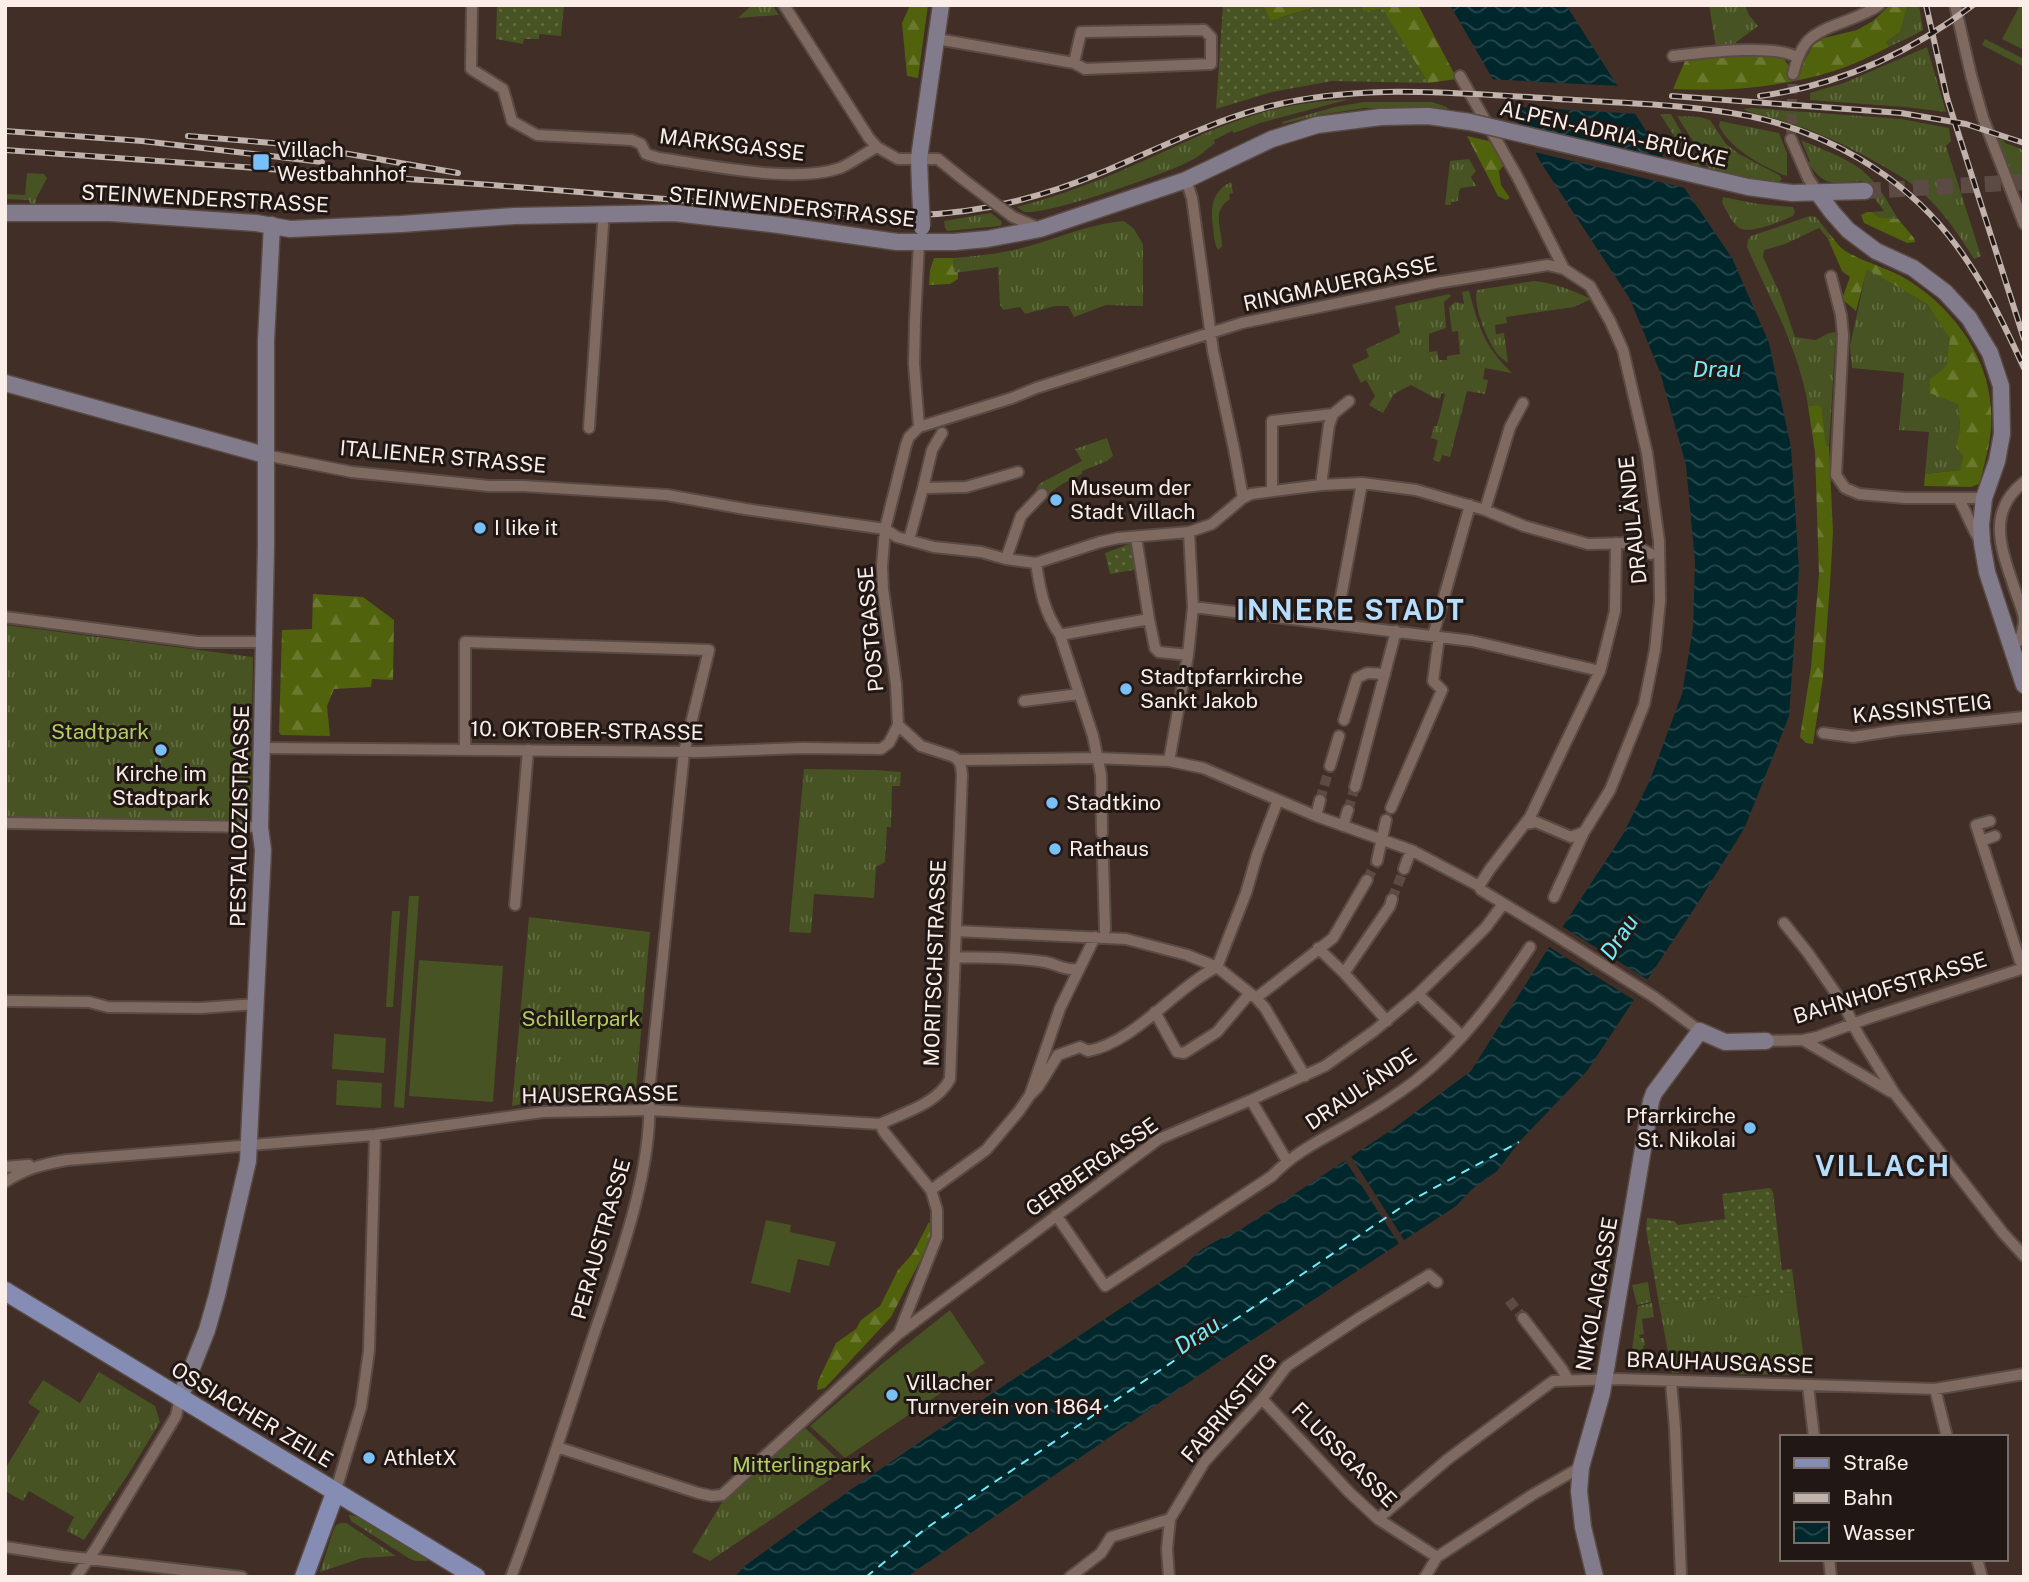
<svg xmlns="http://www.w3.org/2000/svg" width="2029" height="1582" viewBox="0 0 2029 1582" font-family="'Public Sans',sans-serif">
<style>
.grass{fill:url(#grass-tufts)}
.forest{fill:url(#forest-firs)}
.garden{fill:url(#garden-dots)}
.pitch{fill:#475322}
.water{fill:url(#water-waves)}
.pier{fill:#402e27}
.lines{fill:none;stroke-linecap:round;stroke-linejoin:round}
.ferry{stroke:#75ecfc;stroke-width:2;stroke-dasharray:9 7;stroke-linecap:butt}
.street-tunnel{stroke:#5c4b44;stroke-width:10;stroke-dasharray:10 5;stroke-linecap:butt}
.secondary-tunnel{stroke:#5c4b44;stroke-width:16;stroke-dasharray:16 8;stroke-linecap:butt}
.street-casing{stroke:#594a43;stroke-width:14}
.secondary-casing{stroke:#594a43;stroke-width:19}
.primary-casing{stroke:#594a43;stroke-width:21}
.street{stroke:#7f6a62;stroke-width:10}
.secondary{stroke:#827b8c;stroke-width:16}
.primary{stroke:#868db5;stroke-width:18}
.rail-casing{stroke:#c1b2ac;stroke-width:6}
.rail{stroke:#211815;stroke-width:3.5;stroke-dasharray:10;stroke-linecap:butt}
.street-bridge-casing{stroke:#594a43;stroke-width:14;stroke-linecap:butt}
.secondary-bridge-casing{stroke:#594a43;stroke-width:19;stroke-linecap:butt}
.street-bridge{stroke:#7f6a62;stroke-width:10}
.secondary-bridge{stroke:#827b8c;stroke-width:16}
.poi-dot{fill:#79bff8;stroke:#211815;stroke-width:2.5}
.labels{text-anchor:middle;stroke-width:6;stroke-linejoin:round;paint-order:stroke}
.street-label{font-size:21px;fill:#fbeee9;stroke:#211815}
.poi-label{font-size:21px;fill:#fbeee9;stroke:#211815;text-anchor:start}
.park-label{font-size:21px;fill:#b2cd62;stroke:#211815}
.water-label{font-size:23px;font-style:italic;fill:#75ecfc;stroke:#211815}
.district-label{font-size:28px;font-weight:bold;letter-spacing:2px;fill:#b7ddfd;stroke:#211815}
</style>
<defs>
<pattern id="grass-tufts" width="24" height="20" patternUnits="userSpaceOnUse" patternTransform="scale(1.75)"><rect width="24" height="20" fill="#475322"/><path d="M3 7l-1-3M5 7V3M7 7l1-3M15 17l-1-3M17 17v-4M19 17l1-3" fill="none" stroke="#626c42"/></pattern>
<pattern id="forest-firs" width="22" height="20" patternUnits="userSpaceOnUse" patternTransform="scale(1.75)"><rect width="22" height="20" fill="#50620b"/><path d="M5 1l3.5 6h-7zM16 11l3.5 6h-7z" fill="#6a792f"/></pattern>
<pattern id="garden-dots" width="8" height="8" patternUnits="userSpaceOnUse" patternTransform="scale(1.75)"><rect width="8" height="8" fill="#475322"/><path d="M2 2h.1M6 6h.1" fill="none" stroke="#626c42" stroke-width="1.8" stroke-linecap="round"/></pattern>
<pattern id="water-waves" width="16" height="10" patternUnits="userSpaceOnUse" patternTransform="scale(1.75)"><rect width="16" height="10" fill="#00272c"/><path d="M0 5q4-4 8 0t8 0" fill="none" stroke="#26474b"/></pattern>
</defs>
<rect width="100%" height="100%" fill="#402e27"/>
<path class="grass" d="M752 5H772L779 15 738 18Z
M1709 5H1745L1749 15 1758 26 1731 46 1716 47Z
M1908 5H1919L1923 30C1912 37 1901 41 1889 47L1886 42 1900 32Z
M1927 47 1946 112 1905 107 1810 100V93L1844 83Z
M1350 99 1260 123 1234 133 1232 131 1214 140 1215 143C1208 148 1201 155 1194 159 1169 173 1049 215 1024 212L1017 207C1047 199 1076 189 1104 178 1158 156 1208 128 1264 112 1292 104 1321 101 1350 99Z
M1364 102H1432L1447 107 1448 112 1365 108 1318 115 1283 124 1282 122 1335 107Z
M1752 108 1901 119 1949 128 1951 141 1946 146 1981 256 1974 259C1961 238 1947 217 1929 199 1914 183 1895 173 1876 162 1833 138 1800 124 1752 113L1743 109Z
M1660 114H1671L1702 169 1694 167Z
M1677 116 1700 117 1710 120 1726 144 1739 154 1779 175 1782 179 1778 183 1756 181 1709 170 1702 155Z
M1720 121 1779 133 1787 153V176C1765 168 1730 149 1719 126Z
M1995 138 2003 140 2005 143 2024 150V190L2015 191Z
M1801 140C1825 151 1856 160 1873 181 1883 192 1890 206 1898 219L1879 217 1872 212 1884 211 1862 181C1832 182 1827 189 1808 163L1810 161Z
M1469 159 1476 171 1471 177 1476 186 1461 188 1459 191 1458 201 1451 202V205H1445L1450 161Z
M27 173 44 174 47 178 36 199 35 207 31 206 29 200 5 199V194L25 195Z
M1231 182 1233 193 1229 194 1230 199C1211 211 1222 228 1222 246L1218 250C1214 243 1214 235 1213 227 1210 208 1212 191 1231 182Z
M1723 197 1758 204 1793 207 1795 212 1793 216C1782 221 1747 236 1738 227 1731 221 1726 210 1722 202Z
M991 213 1001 221 1002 224 1000 226 947 231 945 228 944 221Z
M1810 216 1816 217 1832 237 1828 239 1819 228 1785 244 1764 250 1763 257 1781 296 1795 337 1816 340 1829 333 1836 332 1829 446 1826 445 1822 408 1818 405 1808 406C1799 349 1770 299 1747 247L1748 240 1751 236Z
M1124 221 1134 229 1143 244V306L1106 305 1074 317 1068 306H1055L1025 314 1020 307 1003 310 1000 305 998 267 954 273 953 258C976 256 997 254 1018 249 1055 240 1087 224 1124 221Z
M1867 268 1927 304 1951 339 1946 366 1930 379 1958 404 1960 427 1956 447 1963 456 1960 470 1925 474 1929 432 1899 430 1904 373 1852 368 1850 346Z
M1534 281C1555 283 1572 290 1591 299L1574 307 1506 317 1507 323 1495 325 1496 334 1504 333 1508 363C1505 361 1502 358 1499 356 1488 344 1472 304 1477 290Z
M1469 291C1479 327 1484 346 1512 373L1485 368 1483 379 1488 380 1485 394 1467 391 1450 457 1442 455 1440 462 1433 460 1438 440 1431 438 1434 426H1437L1445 394 1441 393 1440 399 1433 397 1411 385 1394 394 1383 413 1369 405 1375 396 1366 380 1361 383 1352 365 1369 357 1366 349 1400 333 1395 306 1449 294 1451 296 1444 302 1446 328 1429 334V352L1437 351 1439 360H1447V356L1460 354 1458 331 1452 332 1449 308 1455 302 1464 304 1462 292Z
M1107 438 1113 456 1107 461 1082 471V474L1062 484 1043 498 1036 489 1039 484 1082 461 1075 449Z
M5 625 253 657 250 827 5 823Z
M804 769 875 770 901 772 900 786H892L891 827H887L885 862 876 867 874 898 814 894 811 933 789 932Z
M529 917 650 932 635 1100 554 1097 512 1106Z
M1648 1282 1651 1302 1637 1305 1632 1285Z
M1795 1292 1806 1375 1737 1374V1353L1679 1352V1373H1672L1659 1304Z
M1652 1303 1654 1317 1642 1319 1644 1334 1639 1335 1640 1338H1644L1645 1345 1643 1346 1646 1360 1631 1357 1638 1306Z
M99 1372 155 1406 160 1422 129 1473 84 1540 67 1531 74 1517 29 1491 23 1501 5 1491V1469L40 1411 28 1403 43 1380 80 1403Z
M802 1425 847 1468 710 1561 692 1552 724 1499Z
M349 1515C366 1516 416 1549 428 1561H416L410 1559 351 1521Z
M341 1523H346L396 1556 362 1558 320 1572 333 1531 336 1525Z"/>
<path class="forest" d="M910 5H928L918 78 907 76 902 23Z
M1263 5H1321L1270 21Z
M1360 5H1418L1457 79 1428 83 1382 9 1364 12Z
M1890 5H1908L1900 32 1886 42 1889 47C1871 56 1853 65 1834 71 1782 87 1727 92 1673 89L1685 61C1712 50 1748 56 1777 56L1784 59 1790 68 1799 71 1813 45 1824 38 1857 30 1873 21Z
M1467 136 1493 142 1504 165 1499 171 1501 185 1510 198 1506 200 1498 196Z
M1867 212H1872L1879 217 1898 219 1914 238 1915 242 1907 243 1864 223 1861 215Z
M1832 237C1836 242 1841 249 1847 252 1864 262 1884 267 1901 276 1949 303 1988 353 1991 409 1993 435 1986 459 1979 484L1971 487 1924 486 1925 474 1960 470 1963 456 1956 447 1960 427 1958 404 1930 393V379L1946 366 1950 339 1927 304 1867 269 1856 311 1842 299 1850 277 1842 271 1828 239Z
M934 258H953L954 272H958V279L950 284 929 285 930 270Z
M1818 405 1822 408 1826 445 1829 446 1833 532 1830 585 1823 678 1813 744 1806 743 1800 737 1811 667 1819 574 1815 452 1808 406Z
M313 594 363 597 394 620 393 680 372 679 371 687 334 689 327 706 330 736 281 735 279 732 282 630 312 629Z
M929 1222 933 1229 932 1238 891 1317 825 1388 817 1390 818 1381 836 1343 856 1329 861 1320 880 1306 898 1270 913 1253Z"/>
<path class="garden" d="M497 5H564L561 36 539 34V39H524L523 44 496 39Z
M1223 5H1263L1270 21 1321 5H1360L1364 12 1382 8 1428 83 1332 81 1272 92 1216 109Z
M1135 542 1139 569 1110 574 1105 553Z
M1770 1188 1773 1192 1782 1270 1792 1269 1795 1292 1659 1304 1646 1229 1647 1218 1674 1221 1678 1225 1725 1219 1722 1194Z"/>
<path class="pitch" d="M2020 5 2024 6V50L2002 39Z
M1985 39 2024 59V67L1982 45Z
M409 896H419L404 1108 394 1107Z
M392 911H400L393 1007H386Z
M419 960 503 966 493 1102 409 1096Z
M334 1034 386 1038 384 1073 332 1069Z
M337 1080 382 1083 381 1108 336 1105Z
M766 1220 791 1225 790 1232 836 1242 829 1266 798 1259 790 1293 751 1283Z
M950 1310 985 1363 845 1458 810 1426 882 1364Z"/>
<path class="water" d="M1450 5H1566L1653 142 1732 258 1769 343 1791 448 1799 569 1789 716 1745 827 1703 895 1587 1071 1519 1142 1497 1171 1472 1189 1456 1206 1211 1367 907 1577H735L745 1566C887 1460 1037 1364 1185 1266 1199 1248 1219 1239 1240 1230L1393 1129 1471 1071 1546 952 1622 836 1650 780 1682 694 1693 628 1695 561 1686 465 1660 372 1630 299 1543 166Z"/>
<path class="pier" d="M1488 79 1622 86 1639 114 1504 106Z
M1514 124 1670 161 1689 189 1530 151Z
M1560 925 1650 981 1637 1002 1546 945Z
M1349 1153 1406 1243 1401 1247 1343 1157Z"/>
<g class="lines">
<path class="ferry" d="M866 1577 925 1529 1412 1200 1519 1142"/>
<path class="street-tunnel" d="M1791 139 1793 74
M1320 800 1330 766
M1348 810 1355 787
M1102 833 1103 859
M1367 880 1377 861
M1392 899 1404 869
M1509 1300 1523 1318"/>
<path class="secondary-tunnel" d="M1865 191 2024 182"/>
<defs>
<path id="street" d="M472 5 471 69 503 89 512 121 537 135 632 140 641 144 646 154 659 158C707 165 795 184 840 168 852 163 865 153 877 147
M784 5 869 138 877 147 898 159H938L964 180
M1955 5 1971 75 1983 118 2024 224
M937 39 1074 63 1085 69 1211 64V37L1204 30 1081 32 1074 63
M1673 56C1700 53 1777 43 1798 58
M1793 74C1796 63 1799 52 1806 43 1820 25 1858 21 1879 5
M1460 76 1518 178 1564 269
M1791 139 1808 178 1818 193
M1186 180 1192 198 1213 351 1234 449 1243 498
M1013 217 1039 228
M1831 276 1841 315 1843 335 1836 475 1845 488 1859 494 1905 498H1984
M919 427 914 364 915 321 919 242
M589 428 603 225 602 214
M265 455 352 472 489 486H523L667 495 745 509 885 529 897 537 934 547 981 552 1006 559 1036 563 1100 542 1118 538 1189 532 1212 524 1243 498 1251 494 1321 485 1362 483 1416 490 1485 510 1524 526 1588 544 1629 543 1651 554
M1321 485 1329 425 1333 414 1349 401
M923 488 932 450 942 433
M1272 491V421L1333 414
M1958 498C1967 512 1971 528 1981 542
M1485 510 1510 427 1523 403
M1136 537 1149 619
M909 540 923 488 966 487 1018 472
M1006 559 1021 516 1042 494
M1036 563C1040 590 1044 612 1060 635L1093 736 1101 775 1102 833
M1193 607 1472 641 1600 671
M5 617 198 642H265
M1336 624 1362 483
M1060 635 1149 619 1155 648 1159 652 1188 655
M1433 636 1470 505
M2011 645 2019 641C2022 634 2024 627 2024 619 2023 610 2019 602 2016 593 2003 553 1984 513 2024 482
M1024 701 1079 694
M1344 720 1357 678 1367 673 1385 674
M1823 733 1853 737 1898 730 2024 717
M262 748 698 752 802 748 881 749 889 743 898 725 896 684 883 589 882 566 885 529 906 445 909 437 919 427 1012 398 1036 388 1242 323 1436 283 1548 265 1564 269 1590 286 1610 321 1623 350 1647 453 1659 541 1660 601 1655 650 1644 705 1610 790 1584 832 1554 897
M465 749V642L709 650 684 752 649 1092C654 1171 617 1266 592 1340 566 1419 541 1499 511 1577
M959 760 1097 758 1169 761 1203 768 1316 816 1411 850 1479 886 1481 890 1544 928 1654 997 1700 1031
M1169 761 1188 655 1193 607 1189 532
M1330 766 1339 736
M1355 787 1396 631
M1391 808 1442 690 1433 681 1439 637
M1316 816 1320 800
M1990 821 1976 825 2020 961
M5 823 260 827
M1525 824 1536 822 1571 837 1584 832
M1343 826 1348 810
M1981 841 1995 836
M1103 859 1105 930
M1377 861 1386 820
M1404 869 1411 850
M1479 886 1490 869 1530 817 1600 671 1615 611 1616 543
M515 905 528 750
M1784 923 1808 953 1844 1005 1858 1034 1895 1094 2003 1233 2024 1256
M956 931 1126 939 1187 955 1217 967 1256 998 1265 1008 1305 1076
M1318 948 1344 973 1387 1021
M955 957C985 958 1016 957 1045 962 1057 964 1065 971 1078 969
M1344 973 1390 906 1392 899
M1418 994 1462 1036
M1256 998 1333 938 1367 880
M5 1001 89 1002 108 1007 201 1008 256 1004
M1155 1012 1177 1052 1184 1053 1217 1032 1250 993
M1803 1040 1891 1092
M1766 1041 1803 1040 1817 1037 1869 1018 2024 968
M1030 1095 1038 1087 1058 1055 1080 1047 1088 1051C1135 1042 1174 989 1217 967L1246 893 1257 855 1278 800
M1251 1100 1287 1161
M880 1124C905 1112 937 1104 950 1079L962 775C961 766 961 760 952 756L921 746 898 725
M5 1167 29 1165
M5 1182C25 1169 43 1164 67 1160L375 1135 543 1112 651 1110 880 1124 884 1132 931 1190 937 1210V1237L899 1333
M931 1190 986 1150 1019 1111 1030 1095 1060 1008 1095 937
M1056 1215 1105 1286 1272 1176C1295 1152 1319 1141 1347 1125 1370 1112 1394 1097 1415 1081 1461 1045 1498 995 1530 947
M1523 1318 1562 1369 1568 1380
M1671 1382 1675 1428 1681 1577
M1808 1386 1814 1437
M1935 1389 1947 1437
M1262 1399 1349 1492 1378 1519 1437 1557
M557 1447 698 1493 712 1496 722 1495 897 1335 1159 1139 1251 1100 1325 1066 1374 1031 1418 994 1464 949 1486 927 1503 904
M335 1493 361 1407 369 1351 375 1135
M1378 1519 1448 1459 1553 1381 1617 1379 1935 1389 2024 1374
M5 1547 63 1556 242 1577
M1829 1559 1831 1577
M1977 1559 1982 1577
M76 1577 96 1548 176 1416 180 1398
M1070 1577 1101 1553 1111 1537 1170 1519
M1169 1577 1167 1549 1170 1519 1205 1461 1262 1399 1287 1366 1359 1318 1429 1275 1437 1282
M1425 1577 1437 1557 1532 1495 1581 1467"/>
<path id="secondary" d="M920 187 919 158 941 5
M1748 187 1792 193 1865 191
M1818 193 1832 212 1848 230 1876 251 1913 268 1945 292 1969 318 1990 353 2001 386 2002 434 1997 461 1984 498 1981 525 1982 543 1987 572 2024 685
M5 213H110L256 223 290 229 401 224 514 216 674 213 779 225 897 242H954L987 239 1040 229 1186 180 1272 139 1317 125 1381 117 1428 116 1470 122
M5 383 265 455
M180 1398 207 1330 217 1295 248 1161 263 850 260 827 266 546V341L272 225
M1595 1577 1583 1527 1579 1491 1581 1467 1602 1393 1651 1101 1654 1093 1700 1031 1725 1042 1766 1041"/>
<path id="primary" d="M5 1291 476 1577
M304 1577 335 1493"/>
</defs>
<use href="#street" class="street-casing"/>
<use href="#secondary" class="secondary-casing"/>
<use href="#primary" class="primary-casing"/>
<use href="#street" class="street"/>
<use href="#secondary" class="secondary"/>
<use href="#primary" class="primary"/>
<defs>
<path id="rail" d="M1926 5 1947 98 2024 339
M1672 96 1901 113 1966 124 2024 143
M1760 96C1840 85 1909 54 1973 5
M5 131 142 141 322 162
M188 136 297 145 458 173
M5 150C193 163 380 176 567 191 629 196 690 201 751 206 805 211 859 216 913 215 978 214 1043 197 1103 172 1156 150 1207 123 1263 108 1355 83 1450 93 1544 98 1612 103 1682 103 1749 116 1826 132 1900 174 1949 236 1981 276 2003 322 2024 368"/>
</defs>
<use href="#rail" class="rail-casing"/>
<use href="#rail" class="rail"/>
<defs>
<path id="street-bridge" d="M964 180 1013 217"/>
<path id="secondary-bridge" d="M1470 122 1748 187
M920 187 922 227"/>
</defs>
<use href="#street-bridge" class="street-bridge-casing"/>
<use href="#secondary-bridge" class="secondary-bridge-casing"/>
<use href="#street-bridge" class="street-bridge"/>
<use href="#secondary-bridge" class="secondary-bridge"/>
</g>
<g class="poi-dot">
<rect x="252" y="153" width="18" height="18" rx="3.5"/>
<circle cx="1056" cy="500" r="7"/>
<circle cx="480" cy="528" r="7"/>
<circle cx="1126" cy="689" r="7"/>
<circle cx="161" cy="750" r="7"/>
<circle cx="1052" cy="803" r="7"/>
<circle cx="1055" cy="849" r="7"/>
<circle cx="1750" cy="1128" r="7"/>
<circle cx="892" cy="1395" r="7"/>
<circle cx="369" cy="1458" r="7"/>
</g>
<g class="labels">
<g class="street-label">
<text transform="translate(1614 134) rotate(13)" y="7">ALPEN-ADRIA-BRÜCKE</text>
<text transform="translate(732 145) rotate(7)" y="7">MARKSGASSE</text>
<text transform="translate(205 199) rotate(3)" y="7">STEINWENDERSTRASSE</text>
<text transform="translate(792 207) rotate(6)" y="7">STEINWENDERSTRASSE</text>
<text transform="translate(1340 284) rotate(-12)" y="7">RINGMAUERGASSE</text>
<text transform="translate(443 457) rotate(5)" y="7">ITALIENER STRASSE</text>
<text transform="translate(1633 520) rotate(-96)" y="7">DRAULÄNDE</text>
<text transform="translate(871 629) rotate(-95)" y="7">POSTGASSE</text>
<text transform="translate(1922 709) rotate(-6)" y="7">KASSINSTEIG</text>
<text transform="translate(587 731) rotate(1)" y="7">10. OKTOBER-STRASSE</text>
<text transform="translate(240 816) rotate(-89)" y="7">PESTALOZZISTRASSE</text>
<text transform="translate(935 963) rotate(-88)" y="7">MORITSCHSTRASSE</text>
<text transform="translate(1890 988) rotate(-17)" y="7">BAHNHOFSTRASSE</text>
<text transform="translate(1361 1089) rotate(-34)" y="7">DRAULÄNDE</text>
<text transform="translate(600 1095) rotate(-1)" y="7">HAUSERGASSE</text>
<text transform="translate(1092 1167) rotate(-35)" y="7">GERBERGASSE</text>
<text transform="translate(601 1239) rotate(-74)" y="7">PERAUSTRASSE</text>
<text transform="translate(1597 1294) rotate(-80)" y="7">NIKOLAIGASSE</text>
<text transform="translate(1720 1363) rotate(2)" y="7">BRAUHAUSGASSE</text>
<text transform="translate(1229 1408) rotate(-50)" y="7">FABRIKSTEIG</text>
<text transform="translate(252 1415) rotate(31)" y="7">OSSIACHER ZEILE</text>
<text transform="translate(1344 1455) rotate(45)" y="7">FLUSSGASSE</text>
</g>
<g class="poi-label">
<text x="277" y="157">Villach<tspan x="277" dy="24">Westbahnhof</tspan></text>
<text x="1070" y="495">Museum der<tspan x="1070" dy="24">Stadt Villach</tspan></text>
<text x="494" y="535">I like it</text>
<text x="1140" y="684">Stadtpfarrkirche<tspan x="1140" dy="24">Sankt Jakob</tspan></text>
<text x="161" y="781" text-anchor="middle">Kirche im<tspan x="161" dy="24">Stadtpark</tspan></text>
<text x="1066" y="810">Stadtkino</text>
<text x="1069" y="856">Rathaus</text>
<text x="1736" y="1123" text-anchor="end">Pfarrkirche<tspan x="1736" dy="24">St. Nikolai</tspan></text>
<text x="906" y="1390">Villacher<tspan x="906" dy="24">Turnverein von 1864</tspan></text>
<text x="383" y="1465">AthletX</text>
</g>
<g class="park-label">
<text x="100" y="739">Stadtpark</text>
<text x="581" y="1026">Schillerpark</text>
<text x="802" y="1472">Mitterlingpark</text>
</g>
<g class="water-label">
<text x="1717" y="377">Drau</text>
<text transform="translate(1619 937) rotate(-56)" y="8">Drau</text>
<text transform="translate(1197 1335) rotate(-34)" y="8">Drau</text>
</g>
<g class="district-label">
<text x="1351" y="620">INNERE STADT</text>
<text x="1883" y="1176">VILLACH</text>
</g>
</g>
<rect width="2029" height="1582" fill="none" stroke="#fbeee9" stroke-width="14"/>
<rect x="1780" y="1435" width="228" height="126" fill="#211815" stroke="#786e6a" stroke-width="2"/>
<rect x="1794" y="1458" width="35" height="10" fill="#868db5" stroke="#786e6a" stroke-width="2"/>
<text x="1843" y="1470" font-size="21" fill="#fbeee9">Straße</text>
<rect x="1794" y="1493" width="35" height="10" fill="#c1b2ac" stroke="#786e6a" stroke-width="2"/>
<text x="1843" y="1505" font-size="21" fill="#fbeee9">Bahn</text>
<rect x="1794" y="1522" width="35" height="21" fill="url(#water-waves)" stroke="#786e6a" stroke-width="2"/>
<text x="1843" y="1540" font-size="21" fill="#fbeee9">Wasser</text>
</svg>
